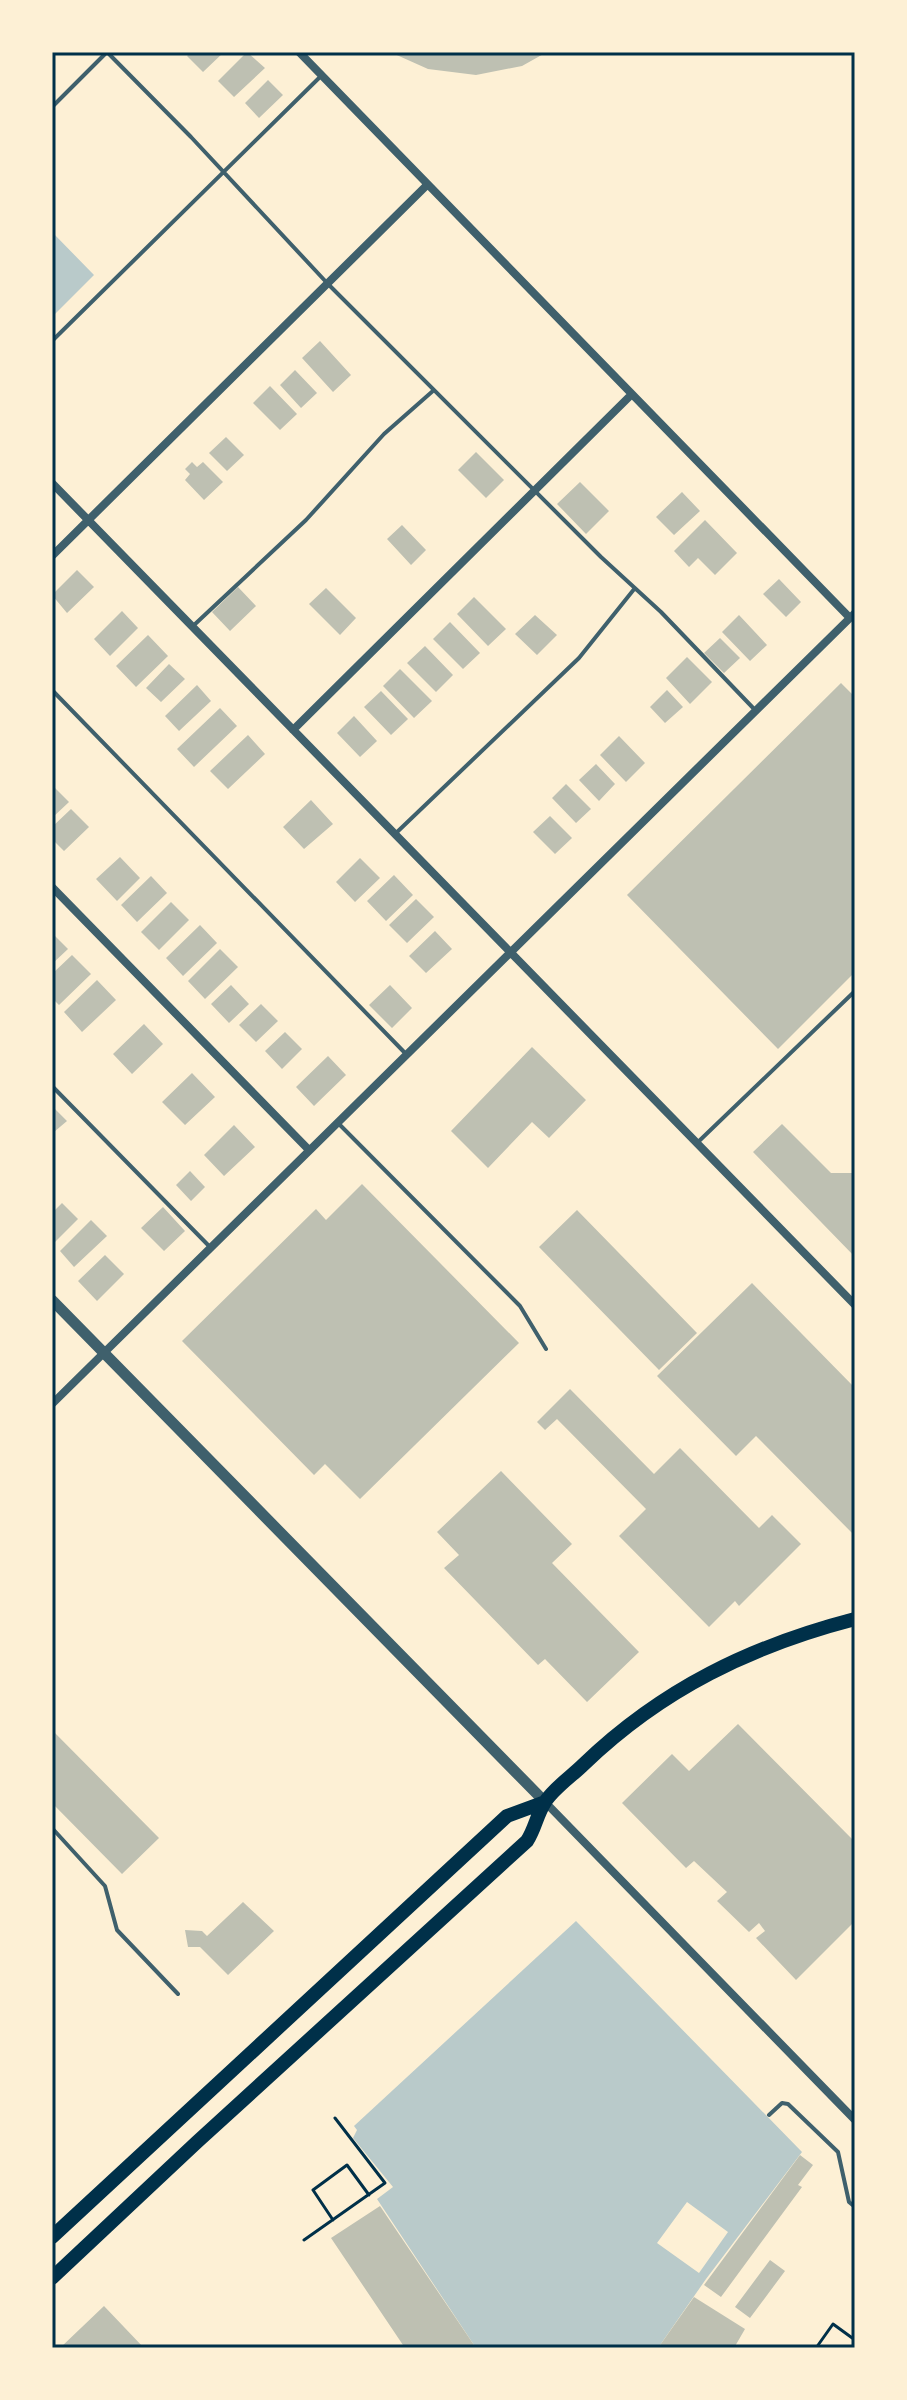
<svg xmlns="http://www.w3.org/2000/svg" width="907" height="2400" viewBox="0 0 907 2400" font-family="Literata,serif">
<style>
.green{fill:#b9caca;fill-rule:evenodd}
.building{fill:#bec0b2}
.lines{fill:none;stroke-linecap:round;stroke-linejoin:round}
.path{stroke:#003049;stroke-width:3}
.service{stroke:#3f606c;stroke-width:4}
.minor{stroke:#3f606c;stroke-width:8}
.tertiary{stroke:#3f606c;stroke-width:11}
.primary{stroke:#003049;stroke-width:14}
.neatline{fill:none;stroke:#003049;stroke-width:3}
</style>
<rect width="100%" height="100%" fill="#fdf0d5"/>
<path class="green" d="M52 232 94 275 52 317Z
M576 1921 802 2152 706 2279 658 2348H476L377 2199 393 2187 353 2138 357 2130 354 2126ZM687 2202 728 2232 699 2273 657 2243Z"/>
<path class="building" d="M191 52H224L203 72 187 56Z
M247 52 265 68 234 97 218 81Z
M390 52H547L522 66 476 75 428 69Z
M268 80 283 95 259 118 245 103Z
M320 341 351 375 333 392 302 358Z
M295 370 317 393 301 408 280 385Z
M270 386 297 414 280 430 253 403Z
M226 437 244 455 227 471 209 453Z
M476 452 504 480 486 498 458 470Z
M192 462 197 467 203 462 223 482 204 500 185 480 190 474 185 469Z
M580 482 609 511 586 534 557 504Z
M682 492 700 511 674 535 656 517Z
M705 520 737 553 715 575 698 558 689 567 674 551Z
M402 525 426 550 411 565 387 539Z
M77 570 94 587 67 613 52 595Z
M779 579 801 602 786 617 763 594Z
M238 587 256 606 230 631 212 612Z
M326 588 356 618 340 635 309 604Z
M474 597 506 629 488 646 457 614Z
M122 611 138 628 110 656 94 639Z
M535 615 557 635 537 655 515 634Z
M739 615 767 645 750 661 722 632Z
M450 622 480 653 463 669 433 639Z
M148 635 168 656 136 687 116 666Z
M720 638 740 658 724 673 704 653Z
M425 646 453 675 436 692 407 663Z
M687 657 712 682 690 704 666 678Z
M169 664 185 679 161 702 146 688Z
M400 669 432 701 414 718 383 686Z
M841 683 855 697V972L778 1049 627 895Z
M197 685 211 701 179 731 165 716Z
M667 690 683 707 665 723 650 707Z
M381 691 408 719 391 735 364 707Z
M220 708 237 726 194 767 177 749Z
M354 716 377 741 360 757 337 733Z
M248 735 265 754 228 789 210 771Z
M619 736 645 763 626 782 600 755Z
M596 764 615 784 599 801 579 780Z
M566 784 591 809 576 823 552 798Z
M52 785 69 802 52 818Z
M311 800 333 824 304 849 283 827Z
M71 809 89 827 64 851 52 839V827Z
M550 816 572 838 555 854 533 832Z
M120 857 140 878 117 901 96 879Z
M360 858 380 878 355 902 336 882Z
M394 875 413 895 386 921 367 901Z
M151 876 167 893 137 922 121 905Z
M416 899 434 917 407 943 389 925Z
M171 902 189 920 159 950 141 932Z
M200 925 217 943 183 976 166 958Z
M435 931 452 949 426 973 409 956Z
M52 933 68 949 52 964Z
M220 949 238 967 205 999 188 981Z
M72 955 91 974 59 1005 52 998V974Z
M97 980 116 1000 82 1032 64 1012Z
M231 985 249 1004 229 1023 211 1004Z
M390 985 412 1008 392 1028 369 1005Z
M261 1004 278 1021 256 1042 239 1025Z
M144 1024 163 1044 132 1074 113 1054Z
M285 1032 302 1049 282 1069 265 1051Z
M532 1047 586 1100 549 1138 532 1122 488 1168 451 1131Z
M328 1056 346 1075 314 1106 296 1087Z
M192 1073 215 1097 185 1125 162 1102Z
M55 1109 67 1121 54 1132 52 1130V1112Z
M782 1124 831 1173H855V1257L753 1152Z
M234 1125 255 1147 224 1176 204 1155Z
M190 1171 205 1187 191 1201 176 1185Z
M362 1184 519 1343 360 1499 325 1464 314 1475 182 1341 316 1209 326 1220Z
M62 1203 78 1219 52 1245V1213Z
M163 1207 185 1231 164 1251 141 1228Z
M577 1210 697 1333 659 1370 539 1247Z
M91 1220 107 1236 74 1267 60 1251Z
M105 1255 124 1274 97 1301 78 1281Z
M752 1283 855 1388V1536L756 1436 736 1456 657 1376Z
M570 1389 654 1474 680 1448 759 1528 772 1515 801 1544 739 1606 735 1601 709 1627 619 1536 646 1509 557 1419 545 1430 537 1422Z
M501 1471 572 1544 552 1563 639 1652 587 1702 545 1659 538 1665 444 1568 459 1555 437 1532Z
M738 1724 855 1842V1921L796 1980 756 1938 765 1931 759 1923 749 1932 717 1901 727 1892 694 1861 686 1868 622 1803 672 1754 689 1771Z
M52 1730 159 1838 122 1874 52 1803Z
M243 1902 274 1931 228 1975 200 1947H188L185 1930 202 1931 207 1936Z
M800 2155 813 2165 798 2185 802 2187 721 2297 704 2285Z
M380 2206 476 2348H405L331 2238Z
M770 2260 785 2271 750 2318 735 2307Z
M694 2297 745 2329 734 2348H658Z
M104 2306 144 2348H60Z"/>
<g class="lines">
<path class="path" d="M333 2220 313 2190 347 2165 369 2195
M304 2240 385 2183 335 2118
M816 2348 833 2324 855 2340"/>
<path class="service" d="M107 52 191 137 328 284 601 557 661 612 756 711
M52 107 107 52
M52 341 321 76
M193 626 306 520 384 434 434 390
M52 690 406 1054
M395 834 579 658 635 588
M52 1086 210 1247
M337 1122 520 1306 546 1349
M697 1143 855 991
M52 1828 105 1886 117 1930 178 1994
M769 2115 782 2103 788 2104 838 2152 849 2202 855 2207"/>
<path class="minor" d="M299 52 850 618
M52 483 855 1305
M52 556 427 185
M293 730 632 394
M52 887 309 1150
M52 1404 855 613
M545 1802 855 2120"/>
<path class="tertiary" d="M52 1300 545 1802"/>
<path class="primary" d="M52 2237 507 1816 545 1802
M52 2278 197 2142 527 1841C535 1829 537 1814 545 1802 554 1788 572 1776 584 1764 662 1689 751 1646 855 1619"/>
</g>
<rect width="907" height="2400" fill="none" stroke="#fdf0d5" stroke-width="108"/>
<rect x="54" y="54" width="799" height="2292" class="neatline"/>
</svg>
